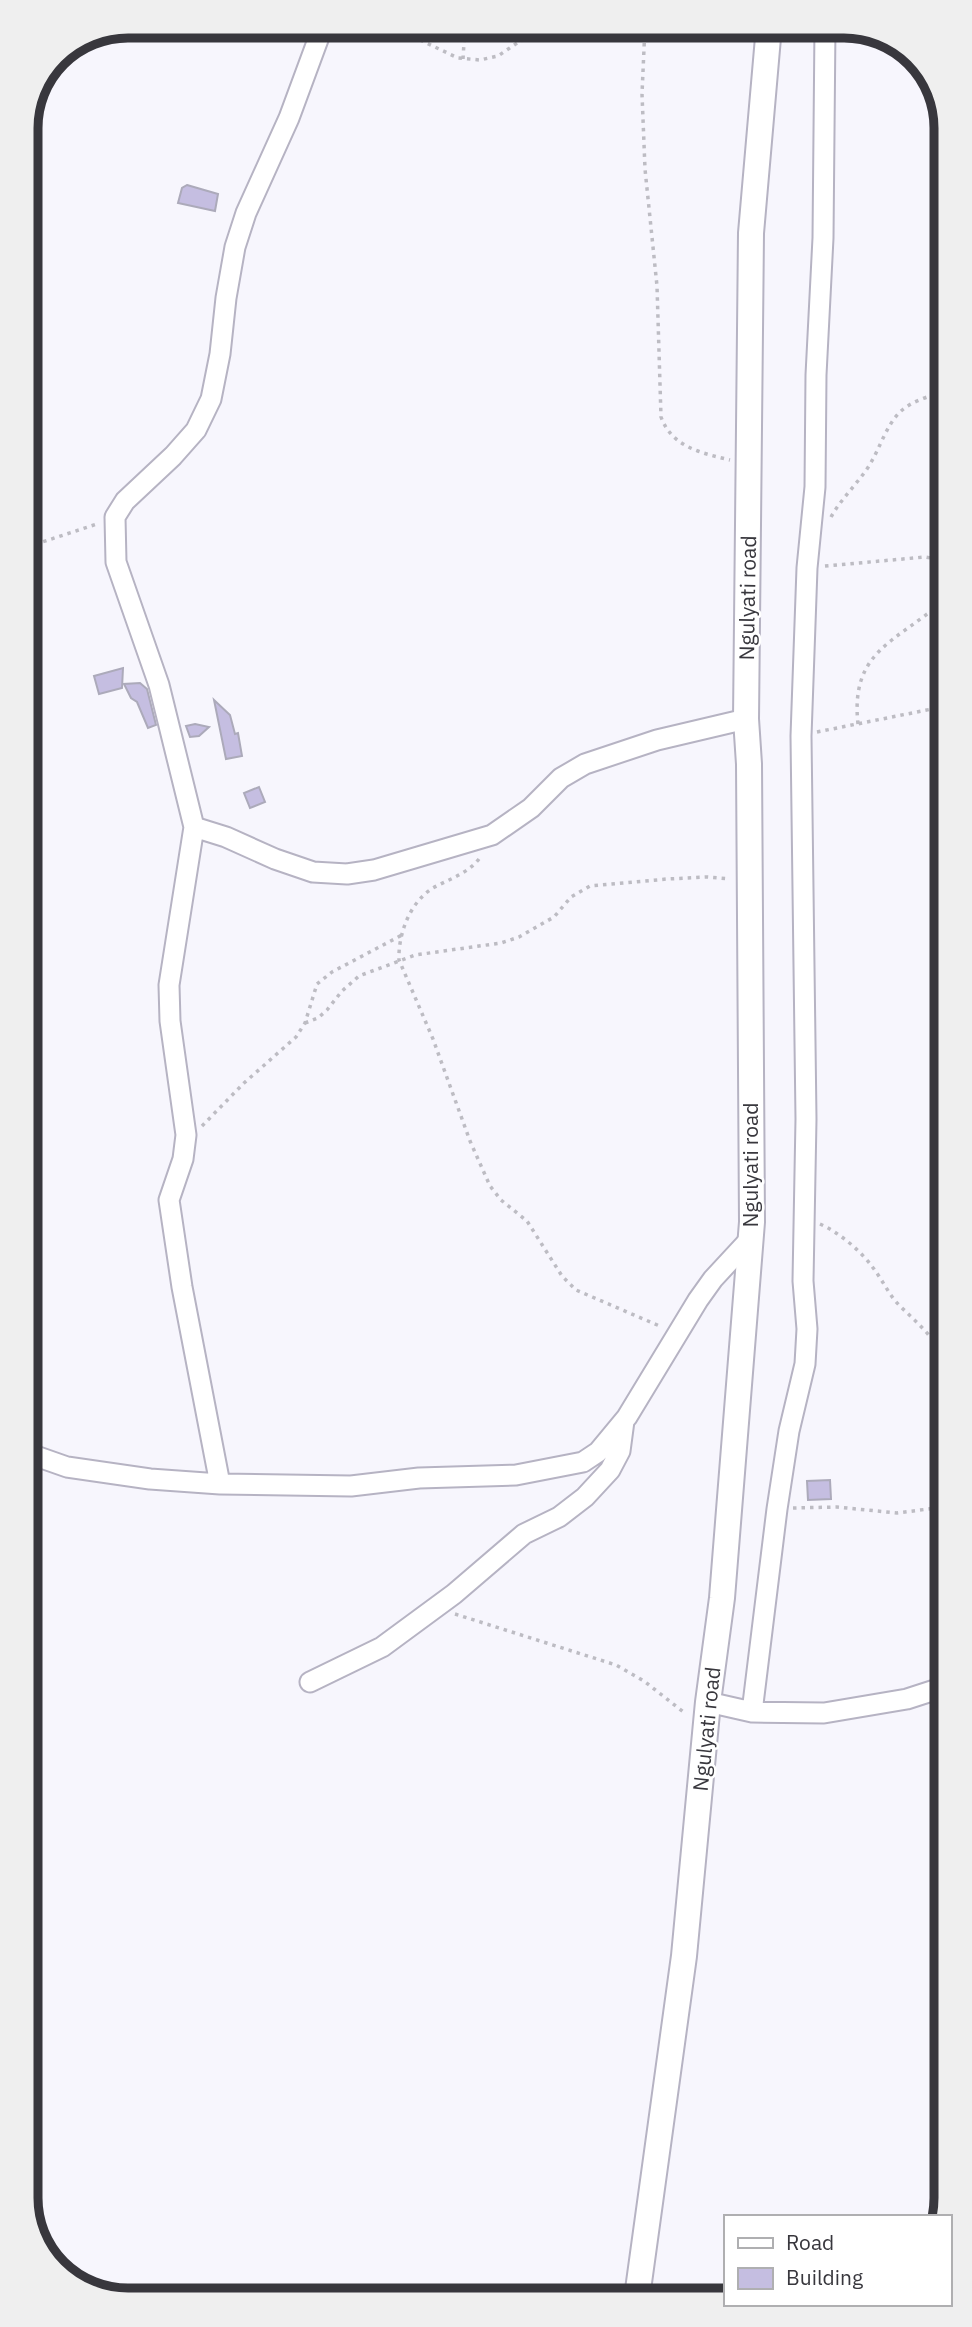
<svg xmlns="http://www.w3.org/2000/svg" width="972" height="2327" viewBox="0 0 972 2327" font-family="'IBM Plex Sans',sans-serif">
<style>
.building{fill:#c5bee1;stroke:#acaaba;stroke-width:2}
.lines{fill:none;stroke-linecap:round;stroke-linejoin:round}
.minor-casing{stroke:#b6b3c3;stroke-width:23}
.major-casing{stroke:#b6b3c3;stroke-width:28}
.path{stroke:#bdbcc3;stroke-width:3.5;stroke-dasharray:3.5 5;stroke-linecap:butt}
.minor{stroke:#fff;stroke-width:19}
.major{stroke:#fff;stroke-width:24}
.labels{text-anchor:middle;stroke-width:5;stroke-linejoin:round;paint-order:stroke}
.street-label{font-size:21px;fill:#38373d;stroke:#fff}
.rim{fill:none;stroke:#38373d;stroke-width:9}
</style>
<rect width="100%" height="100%" fill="#f7f6fd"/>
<path class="building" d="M187 185 218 194 215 211 178 203 182 188Z
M123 668 122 688 99 694 94 676Z
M140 683 147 689 156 725 148 728 137 702 131 698 124 684Z
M214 700 230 715 235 734 238 733 242 756 226 759Z
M195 724 209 727 199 736 190 737 186 726Z
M259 787 265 802 250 808 244 793Z
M830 1480 831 1499 808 1500 807 1481Z"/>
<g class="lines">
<defs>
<path id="minor" d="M194 827 226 837 275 859 313 872 347 874 374 870 492 835 531 808 561 778 585 764 657 740 746 719
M30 1454 67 1467 150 1479 220 1484 351 1486 419 1478 516 1475 583 1462 598 1452 627 1417 698 1300 713 1279 751 1238
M220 1484 182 1287 169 1200 183 1159 186 1135 170 1021 169 985 194 827 159 685 116 562 115 517 125 501 173 456 196 430 211 399 220 354 226 298 235 247 246 213 289 118 323 26
M310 1682 382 1647 454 1594 524 1534 559 1517 585 1497 610 1470 620 1451 624 1421
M708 1702 752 1712 824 1713 907 1699 944 1687
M752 1712 777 1509 789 1431 805 1364 807 1329 803 1281 806 1119 801 736 807 568 815 487 816 375 823 238 825 26"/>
<path id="major" d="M637 2297 684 1956 708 1702 722 1598 752 1222 749 764 746 719 751 233 769 26"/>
</defs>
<use href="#minor" class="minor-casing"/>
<use href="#major" class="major-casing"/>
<path class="path" d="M645 26 642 94 645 169 657 286 661 417C672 447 701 453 730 460
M862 31 918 65
M336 37 412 36 458 58 480 60 498 56 520 41 570 26
M463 59 465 26
M831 517C840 501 853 488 864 473 879 454 884 427 901 411 912 401 928 397 941 392
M27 547 97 524
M825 566 925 557 942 560
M858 724C850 651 896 642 942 602
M817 732 942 707
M479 859C467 874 449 879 433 888 410 902 398 934 399 960L433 1039 470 1141 490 1186 501 1200 527 1221 562 1276 576 1290 662 1327
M305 1023 318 1018 327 1010 342 991 359 976 415 955 501 943 519 937 554 917 571 897 590 886 667 879 707 877 730 879
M202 1126 244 1083 296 1037 305 1023 317 984 332 972 402 935
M820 1224C840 1233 861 1251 874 1269 883 1281 889 1295 899 1305 916 1322 935 1337 944 1360
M793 1508 837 1507 897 1513 944 1507
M455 1614 616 1665 644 1681 686 1714"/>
<use href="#minor" class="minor"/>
<use href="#major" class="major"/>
</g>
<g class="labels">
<g class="street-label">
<text transform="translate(748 598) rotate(-89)" y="7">Ngulyati road</text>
<text transform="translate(751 1165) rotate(-90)" y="7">Ngulyati road</text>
<text transform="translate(707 1729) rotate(-84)" y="7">Ngulyati road</text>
</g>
</g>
<path d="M0 0H972V2327H0ZM128 38H844A90 90 0 0 1 934 128V2198A90 90 0 0 1 844 2288H128A90 90 0 0 1 38 2198V128A90 90 0 0 1 128 38Z" fill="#efefef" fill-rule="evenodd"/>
<path class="rim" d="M128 38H844A90 90 0 0 1 934 128V2198A90 90 0 0 1 844 2288H128A90 90 0 0 1 38 2198V128A90 90 0 0 1 128 38Z"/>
<rect x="724" y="2215" width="228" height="91" fill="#ffffff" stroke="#afafb1" stroke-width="2"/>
<rect x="738" y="2238" width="35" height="10" fill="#ffffff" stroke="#afafb1" stroke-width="2"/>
<text x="786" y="2250" font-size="21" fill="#38373d">Road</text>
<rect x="738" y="2268" width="35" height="21" fill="#c5bee1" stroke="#afafb1" stroke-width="2"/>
<text x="786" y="2285" font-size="21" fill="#38373d">Building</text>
</svg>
